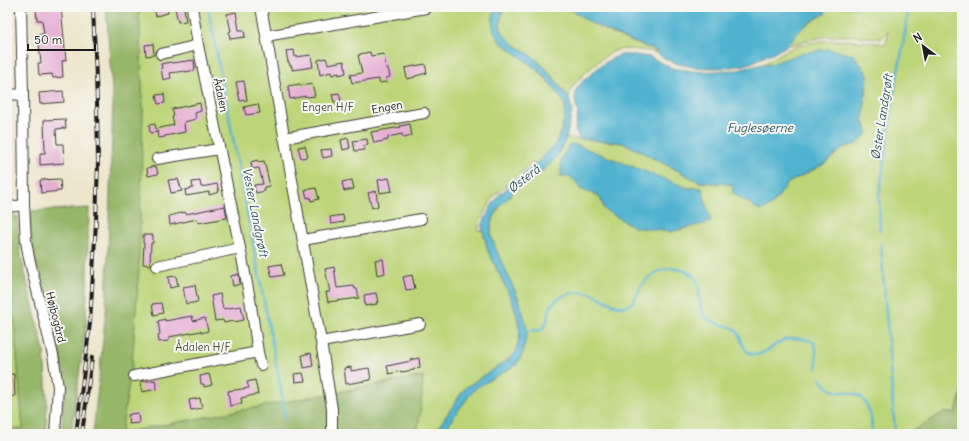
<svg xmlns="http://www.w3.org/2000/svg" width="969" height="441" viewBox="0 0 969 441" font-family="Delius,sans-serif">
<style>
.green{fill:#bdd579;stroke:#6c784a;fill-rule:evenodd}
.forest{fill:#96b669;stroke:#596942}
.water{fill:#51b3d0;stroke:#366876}
.lines{fill:none;stroke-linecap:round;stroke-linejoin:round}
.stream{stroke:#51b3d0;stroke-width:2.5}
.building{fill:#e6aed5}
.minor-casing{stroke:#3b3a36;stroke-width:12}
.minor{stroke:#fff;stroke-width:10}
.rail-casing{stroke:#1c1c1c;stroke-width:4}
.rail{stroke:#f6f6f2;stroke-width:2.5;stroke-dasharray:8;stroke-linecap:butt}
.labels{text-anchor:middle;stroke-width:4;stroke-linejoin:round;paint-order:stroke}
.street-label{font-size:11px;fill:#1c1c1c;stroke:#f6f6f2}
.park-label{font-size:11px;fill:#4c5438;stroke:#f6f6f2}
.water-label{font-size:12px;font-style:italic;fill:#315864;stroke:#f6f6f2}
</style>
<rect width="100%" height="100%" fill="#f6f6f2"/>
<filter id="ink" filterUnits="userSpaceOnUse"><feTurbulence type="fractalNoise" baseFrequency=".025" numOctaves="2"/><feDisplacementMap in="SourceGraphic" scale="8" xChannelSelector="R" yChannelSelector="G"/><feConvolveMatrix kernelMatrix="1 2 1 2 8 2 1 2 1" color-interpolation-filters="sRGB"/></filter>
<filter id="wash" filterUnits="userSpaceOnUse"><feTurbulence type="fractalNoise" baseFrequency=".012" numOctaves="4" result="noise"/><feDisplacementMap in="SourceGraphic" scale="16" xChannelSelector="R" yChannelSelector="G"/><feGaussianBlur stdDeviation="0.9" result="paint"/><feColorMatrix in="noise" values="0 0 0 0 0 0 0 0 0 0 0 0 0 0 0 0 0 1.4 0 .05"/><feComposite in="paint" operator="in"/></filter>
<g filter="url(#wash)">
<rect width="100%" height="100%" fill="#ede6cc"/>
<path class="green" d="M139 7H496L492 21 500 42 524 59 543 75 560 96 565 104V117L561 131 556 143 536 164 532 163 494 196 480 221 478 230 483 231 488 251 511 298 517 316 520 332 518 343 516 352 509 359 465 388 434 434H417L421 404 423 376 121 433 132 364 143 111Z
M505 7H571L572 11C598 25 625 42 654 49L657 53C647 50 627 48 617 50 606 53 575 80 571 90 570 93 570 97 569 99 559 84 548 68 533 57 524 50 510 44 503 34 498 27 501 14 505 7Z
M823 7H962V389L956 413H943L907 434H443L452 419 469 396 477 387 516 365 522 355 520 302 498 254 491 236V223L500 206 515 190 546 168 556 158 566 138 624 143 700 182 732 184 772 205 788 183 824 164 844 147 856 144 868 133 863 120 868 75 763 64C771 60 779 54 787 50 818 36 854 40 886 44L888 31 881 39C866 37 850 35 835 36 818 37 802 41 786 46L803 27 826 13ZM570 177 688 188H702L605 210 599 196 580 189 576 181Z
M7 236 23 430 7 429Z"/>
<path class="forest" d="M106 7H139L143 111 139 270 132 364 121 433 423 376 421 407 417 434H93L106 311 113 104Z
M89 208 86 325 71 434H62L64 377 56 332 39 277 31 240 29 211Z
M18 216V235L22 261 44 351 47 399 46 434H7V429H23L7 236V217Z
M962 389V430L960 434H907L943 413H956Z"/>
<path class="water" d="M496 7H505L502 12 500 26 503 34 515 45 533 57 547 70 569 99 572 110 571 116 566 138 556 158 546 168 515 190 500 206 491 223V236L498 254 520 302 526 324 527 334 522 355 516 365 477 387 469 396 452 419 443 434H434L465 388 509 359 516 352 518 343 520 332 517 316 511 298 488 251 482 227 484 221 492 205 501 193 536 164 556 143 561 131 565 117V104L560 96 543 75 524 59 500 42 494 32 492 21Z
M571 7H823L826 13C818 18 809 22 802 28 797 33 792 41 786 46 782 49 777 51 772 53 763 57 755 62 744 65 721 70 669 71 654 49 640 46 576 20 571 7Z
M828 49 854 55 868 75 863 120 868 133 856 144 844 147 824 164 788 183 772 205 761 211 733 193 732 184 700 182 624 143 580 139 575 131 578 113 575 99 576 90 582 82 598 68 609 60 620 55H635L650 57 672 68 700 72 738 70 763 64 768 65 802 53Z
M574 144 688 188H702L711 222 670 232 634 227 605 210 599 196 580 189C575 179 573 177 561 176V159L569 145Z"/>
<g class="lines">
<path class="stream" d="M208 7 281 390 285 420
M880 231 879 196 895 86 901 57 909 7
M881 244 895 434
M525 330C529 330 535 331 540 330 549 326 547 313 551 306 552 303 557 299 560 298 569 292 582 291 592 294 602 297 618 311 629 305 636 301 638 292 642 285 654 270 670 264 687 272 705 280 697 295 701 309 704 318 714 323 722 325 727 326 732 326 736 330 743 337 741 351 752 354 763 358 774 343 784 340 791 338 812 337 815 345 817 351 816 363 817 369
M820 378C824 384 829 390 837 392 840 392 843 392 846 392 850 393 856 394 859 396 870 403 872 422 872 434
M283 434V430"/>
</g>
<g id="blocks">
<path class="building" d="M56 7H61L66 60 62 61 63 77 53 78 52 74 39 75 38 63H41L38 34H44L42 20H37L36 9Z
M154 7H167L168 13 156 16Z
M181 7H184L186 21 178 22 175 8Z
M236 12 239 30H244L245 37 230 39 229 32 231 31 227 14Z
M153 44 154 55 146 56 145 45Z
M294 50 295 57 311 55 313 67 292 70V66H290L289 62H288L286 51Z
M370 52 371 56 384 54 386 69 388 68 390 77 386 78 387 82 379 83V79L352 83 350 75 362 73 358 55H360V54Z
M326 58 328 64 344 61 346 73 339 75V73L332 75 331 72 320 75 318 60Z
M194 60 195 70 185 72V71L170 73 171 78 163 80 161 68H162L161 64 171 62 172 63Z
M425 64 427 73 415 76V77L407 79 405 68Z
M244 81 247 100 240 101 236 82Z
M300 84V86L312 84 315 96 307 97 306 96 290 99 288 86Z
M63 91 64 102 40 104 39 93Z
M339 93 341 101 334 102 332 94Z
M164 94 165 103 158 104 156 95Z
M200 103 201 111 195 113 196 119 184 122 185 132 165 136V137L158 138 157 131V132L150 133 149 125 155 124 156 129 174 125 172 117 174 116 172 109Z
M258 104 260 113 246 115 244 107Z
M65 119 66 128 56 129 57 144H63L64 163 40 165V153H45L44 120Z
M410 124 412 136 403 138 402 134 388 137V140L374 143 371 132 401 127 400 126Z
M348 138 350 148 343 150 341 140Z
M367 139 368 145 364 146 365 150 355 151 353 141Z
M305 146 308 157 301 158 298 147Z
M331 149 332 156 323 158 321 150Z
M257 160 258 162 264 161 270 186 264 187 265 191 256 193 254 185 263 184 259 168 252 169 251 162Z
M156 166 158 174 148 176 147 168Z
M389 178 392 191 380 193 378 180Z
M60 179 61 191 41 193 40 180Z
M178 179 182 191 171 193 168 180Z
M352 180 354 189 344 191 342 182Z
M200 181 201 187 217 184 219 192 209 195V192L186 196 185 190 193 188 192 182Z
M316 188 319 199 311 201 310 197 307 198 305 190Z
M376 191 378 206 372 208 368 193Z
M225 206 227 218 198 223 197 219 170 225 169 216 185 212 186 214Z
M343 215 344 222 331 224 330 217Z
M143 235H153V243H151L150 265 143 264 144 243H143Z
M383 259 385 273 377 275 375 260Z
M281 264 284 275 272 277 269 266Z
M334 267 337 288 354 286 355 289H357L359 298 328 302 326 292H330L325 269Z
M239 274 240 284 233 286 231 276Z
M412 275 415 289 406 290 403 277Z
M176 276 178 286 170 288 168 277Z
M195 285 198 302 186 304 183 287Z
M376 293 378 302H376L377 304 365 306 364 295Z
M220 294 223 309 241 306 244 320 234 322 233 321 224 323 223 320 215 321 211 296Z
M161 303 163 313 154 315 152 304Z
M192 316 193 321 205 318 208 331 201 333V331L169 337V341L159 342 158 335 160 334 158 321 165 319V321Z
M311 353 313 366 304 368 302 355Z
M419 358 420 368 414 369V370L401 372V371L389 374 387 366 411 361 410 360Z
M351 367V371L369 368 371 380 346 384 344 368Z
M303 373 305 381 295 382 294 374Z
M7 374H14L15 396 8 397 7 390Z
M209 374 212 385 204 387V384H201L200 376Z
M155 380 157 389 142 392 140 382Z
M255 380 258 394 241 398 242 404 230 406 228 391 249 388 247 382Z
M200 398 202 408 191 410 189 400Z
M138 413 139 423 129 424 128 415H130V414Z"/>
</g>
</g>
<g filter="url(#ink)">
<use href="#blocks" fill-opacity="0" stroke="#3b3a36" stroke-width="1"/>
<g class="lines">
<defs>
<path id="minor" d="M21 7 23 94 24 205 26 241 29 258 53 355 58 387 55 434
M192 7 198 45 240 248 250 299 258 352 261 365
M261 7 321 342 420 324
M266 36 426 8
M161 54 198 45
M7 95 23 94
M284 138 424 113
M157 159 219 149
M7 207 24 205
M303 240 421 219
M157 266 240 248
M321 342 332 409V434
M134 376 258 352"/>
</defs>
<use href="#minor" class="minor-casing"/>
<use href="#minor" class="minor"/>
<defs>
<path id="rail" d="M76 434 90 323 96 222 98 162 97 102 93 7
M82 434 92 357"/>
</defs>
<use href="#rail" class="rail-casing"/>
<use href="#rail" class="rail"/>
</g>
</g>
<g class="labels">
<g class="street-label">
<text transform="translate(221 95) rotate(78)" y="4">Ådalen</text>
<text transform="translate(387 107) rotate(-10)" y="4">Engen</text>
<text transform="translate(56 317) rotate(76)" y="4">Højbogård</text>
</g>
<g class="park-label">
<text x="328" y="111">Engen H/F</text>
<text x="203" y="351">Ådalen H/F</text>
</g>
<g class="water-label">
<text transform="translate(882 117) rotate(-81)" y="4">Øster Landgrøft</text>
<text x="760" y="132">Fuglesøerne</text>
<text transform="translate(524 179) rotate(-38)" y="4">Østerå</text>
<text transform="translate(255 212) rotate(79)" y="4">Vester Landgrøft</text>
</g>
</g>
<rect width="969" height="441" fill="none" stroke="#f6f6f2" stroke-width="24"/>
<g transform="translate(923 46) rotate(328)" stroke="#f6f6f2" stroke-width="3" paint-order="stroke">
<path d="M0-3L7 15L0 10L-7 15Z" fill="#1c1c1c"/>
<text y="-6" font-size="11" font-weight="bold" text-anchor="middle" fill="#1c1c1c">N</text>
</g>
<path d="M28 44v6h67v-6" fill="none" stroke="#1c1c1c" stroke-width="2"/>
<text x="34" y="44" font-size="12" fill="#1c1c1c" stroke="#f6f6f2" stroke-width="3" paint-order="stroke">50 m</text>
</svg>
